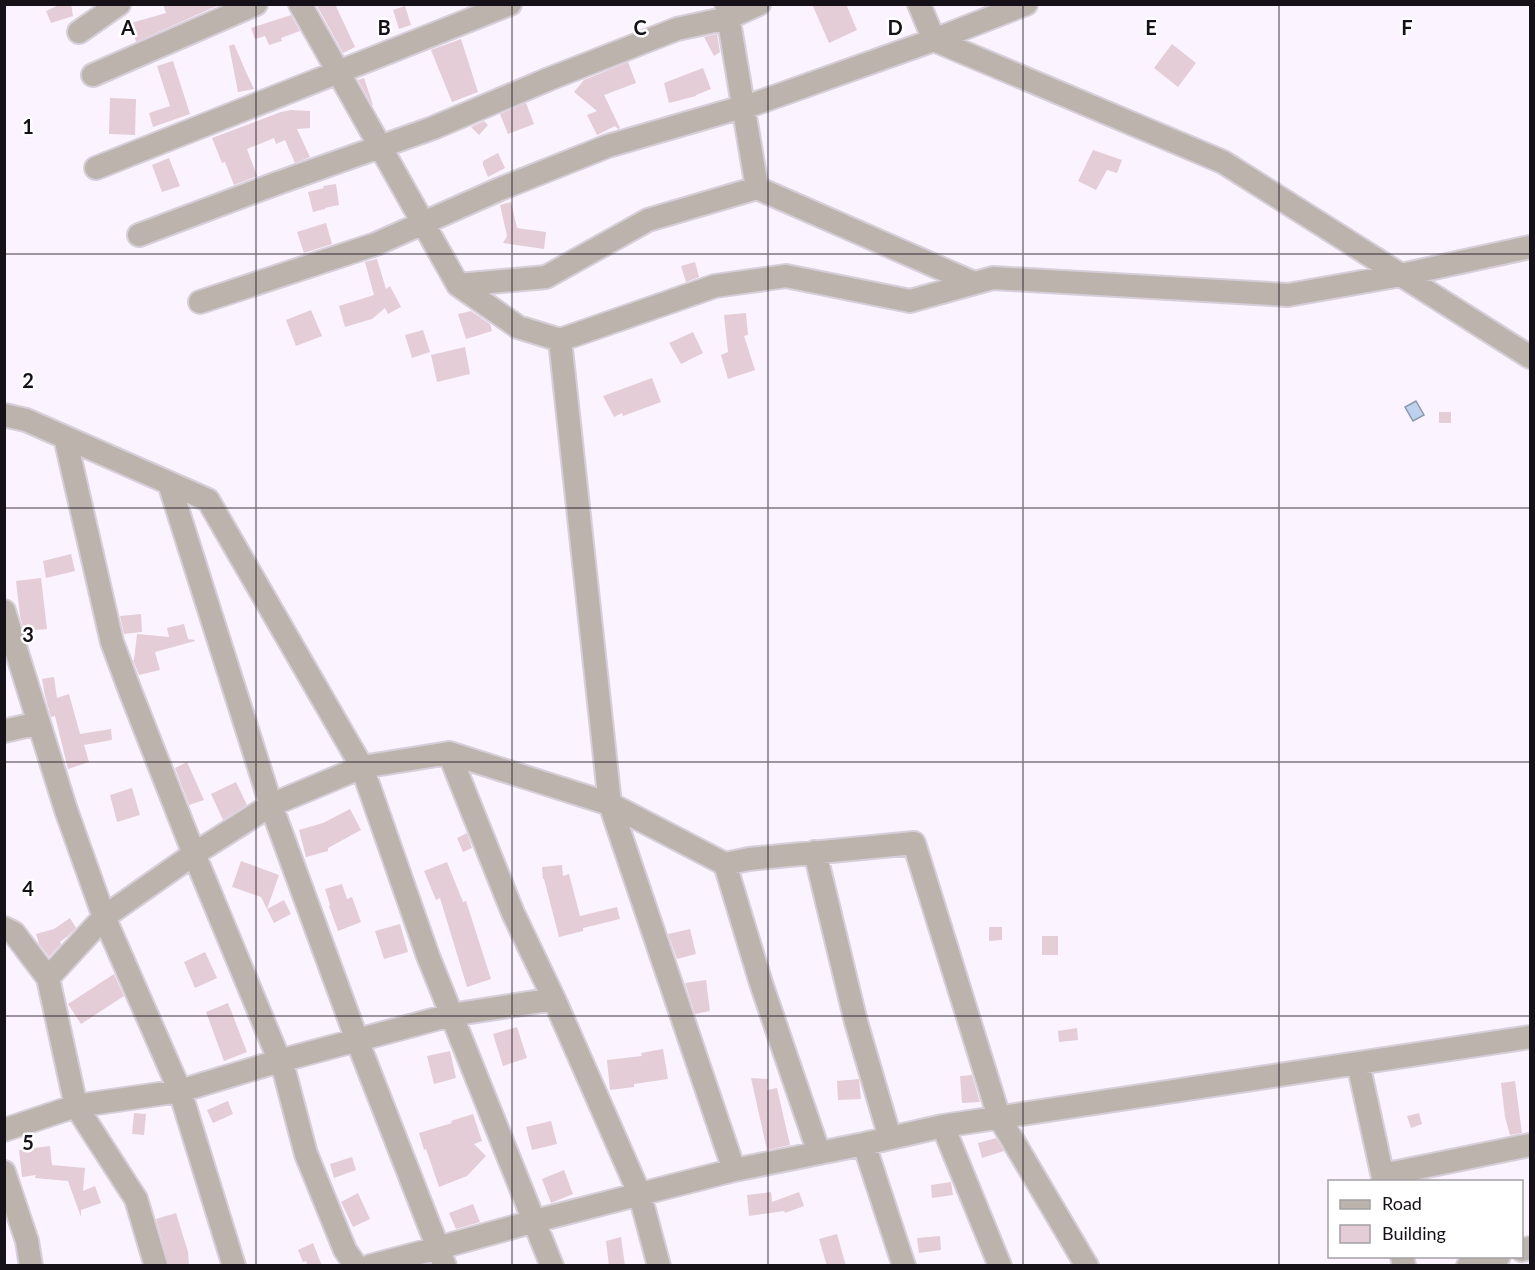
<svg xmlns="http://www.w3.org/2000/svg" width="1535" height="1270" viewBox="0 0 1535 1270" font-family="Lato,sans-serif">
<style>
.water{fill:#bed2ee;stroke:#8c98ae;stroke-width:1.5}
.building{fill:#e4cdd7}
.lines{fill:none;stroke-linecap:round;stroke-linejoin:round}
.minor-casing{stroke:#d6cfda;stroke-width:26}
.minor{stroke:#bcb3ad;stroke-width:22}
.grid{fill:none;stroke:#161118;stroke-width:1.5;stroke-opacity:0.55}
.grid-label{font-size:20px;text-anchor:middle;font-weight:bold;fill:#161118;stroke:#fff;stroke-width:5;stroke-linejoin:round;paint-order:stroke}
</style>
<rect width="100%" height="100%" fill="#fbf3ff"/>
<path class="water" d="M1416 401 1424 415 1413 421 1405 407Z"/>
<path class="building" d="M61 4H71L73 16 51 23 46 11Z
M163 4H221L136 42 131 23 166 13Z
M316 4H335L355 47 343 53Z
M812 4H846L857 30 829 43Z
M405 6 411 25 399 29 393 10Z
M291 15 300 31 281 38 282 41 269 45 265 36 255 39 251 28Z
M717 34 720 52 714 56 704 37Z
M461 39 478 92 452 102 431 50Z
M234 44 246 72 254 89 238 92 229 46Z
M1172 44 1196 63 1178 87 1154 68Z
M173 61 190 114 153 127 149 113 170 106 157 66Z
M628 62 636 83 604 95 620 128 618 129 615 126 597 135 587 115 597 111 574 92 584 80Z
M703 68 711 89 696 95V96L669 103 664 83Z
M364 78 373 105H372L358 80Z
M110 98 136 99 135 135 109 134Z
M526 103 534 124 508 134 500 114Z
M291 110 310 111V128L297 129 310 157 295 163 285 140 276 144 274 138 247 149 257 176 234 185 225 162 222 163 212 138 281 112Z
M484 121 488 125 479 135 471 127Z
M1093 150 1122 160 1117 173 1107 170 1096 190 1078 181Z
M498 153 505 168 488 177 483 165V161Z
M169 158 180 186 162 192 152 165Z
M336 184 339 205 325 208V209L313 212 308 192 324 188 323 186Z
M511 202 517 228 546 232 544 249 503 243 507 236 500 205Z
M326 223 332 244 304 253 297 232Z
M377 259 386 289 390 286 401 307 388 314 385 308 372 319 345 327 339 306 374 295 365 262Z
M695 262 699 277 686 282 681 266Z
M311 310 322 336 296 346 286 320Z
M471 311 490 324 492 331 466 339 458 314Z
M746 313 748 335 744 336 755 370 728 379 721 355 728 352 724 315Z
M423 330 430 352 412 358 405 335Z
M693 332 703 353 681 364 669 343Z
M465 347 470 374 437 382 431 355Z
M652 378 661 402 623 416 622 413 614 417 603 396Z
M1439 412H1451V423H1439Z
M71 554 75 571 46 578 43 561Z
M41 578 47 629 24 631 20 616 16 581Z
M141 614 142 632 124 634 120 616Z
M184 624 188 639 195 640V641L155 652 160 670 139 675 133 660H134L137 634 169 637 167 628Z
M54 677 57 698 69 694 80 734 111 729 112 740 84 745 89 762 68 769 55 716 51 717 45 696 42 679Z
M187 762 204 800 189 805 175 768Z
M236 782 247 805 223 820 211 794Z
M132 788 140 815 117 822 110 795Z
M350 809 361 830 328 848V851L306 857 299 830 323 823Z
M467 833 472 848 463 852 457 838Z
M241 861 279 875 267 909 261 897 232 887Z
M447 862 463 902 466 901 491 979 467 987 440 898 436 900 424 871Z
M562 865 563 876 569 874 580 916 617 907 620 919 583 928V931L559 937 544 879H543L542 867Z
M342 884 347 899 352 897 361 922 338 931 329 906 330 905 325 889Z
M284 900 291 914 274 923 267 909Z
M70 918 76 928 68 936 60 942 61 944 49 957 39 944 36 934 54 929Z
M400 924 408 952 384 959 375 931Z
M989 927H1002V940L989 941Z
M690 929 696 954 677 959 668 934Z
M1042 936H1058V955H1042Z
M205 952 217 978 195 988 184 962Z
M114 974 124 996 81 1024 68 1004Z
M706 980 710 1011 695 1014 685 983Z
M228 1003 247 1052 224 1061 206 1012Z
M517 1027 527 1058 503 1066 493 1034Z
M1077 1028 1078 1040 1059 1042 1058 1031Z
M663 1049 668 1079 634 1084V1087L610 1090 607 1060 642 1056 641 1053Z
M450 1051 456 1078 434 1084 427 1056Z
M972 1075 980 1102 962 1103 960 1076Z
M751 1078 768 1079 767 1090 777 1088 790 1145 767 1150Z
M859 1079 861 1099 838 1100 837 1081Z
M1515 1081 1522 1133 1510 1135 1505 1117 1501 1083Z
M228 1101 233 1114 213 1123 207 1110Z
M134 1113 146 1114 144 1135 132 1134Z
M1419 1113 1422 1124 1411 1128 1407 1116Z
M473 1114 482 1141 474 1144 486 1156 467 1176 439 1187 426 1149 424 1150 419 1133 452 1123 451 1121Z
M551 1121 557 1144 532 1150 526 1127Z
M996 1138 1004 1151 982 1158 978 1143Z
M50 1146 52 1165 85 1168 83 1191 95 1186 101 1203 81 1210V1217L68 1181 35 1178 36 1175 22 1177 19 1150Z
M352 1157 356 1170 334 1178 330 1164Z
M564 1170 573 1194 551 1203 542 1179Z
M951 1182 953 1195 932 1198 931 1185Z
M771 1192 772 1202 799 1192 804 1206 785 1213 784 1211 749 1216 747 1195Z
M358 1193 370 1219 353 1227 341 1202Z
M473 1204 480 1222 456 1229 449 1213Z
M176 1213 188 1252 189 1266H169L156 1219Z
M837 1234 846 1266H827L819 1239Z
M940 1236 941 1250 919 1253 917 1238Z
M621 1237 625 1266H609L606 1241Z
M313 1243 322 1266H308L306 1261 303 1262 298 1250Z"/>
<g class="lines">
<defs>
<path id="minor" d="M300 4 458 285 518 327 560 340 715 286 786 276 910 301 993 278 1288 295 1401 275 1530 247
M726 4 757 188
M919 4 934 40 1223 162 1530 357
M79 32 119 4
M93 75 256 4
M96 168 510 4
M139 235 275 184 433 128 549 79 677 29 728 18 759 4
M458 285 546 277 648 220 757 188 974 283
M200 302 376 244 500 189 608 146 732 110 743 108 934 40 1026 4
M560 340 610 804 734 1170
M4 415 26 420 208 500 362 767 449 753 610 804 725 864 749 859 914 843 999 1117 1087 1266
M65 437 112 642 129 688 194 854 104 917 180 1091 234 1266
M169 483 271 805 357 1040 445 1266
M4 611 66 810 104 917 48 978
M4 731 39 723
M449 753 513 913 554 999 640 1195 659 1266
M815 852 856 1022 890 1138
M725 864 761 983 819 1153
M4 928 14 933 48 978 76 1106 136 1199 156 1266
M1358 1063 1384 1182
M943 1126 1000 1266
M4 1130 76 1106 180 1091 279 1061 451 1015 554 999
M864 1144 904 1266
M4 1172 27 1241 31 1266
M1383 1175 1530 1145
M1522 1250 1530 1248
M1402 1256 1404 1266
M356 1266 345 1250 306 1154 285 1074 194 854 271 805 362 767 428 956 552 1266
M370 1266 438 1248 535 1221 734 1170 864 1144 943 1126 1530 1037
M1468 1266 1499 1256"/>
</defs>
<use href="#minor" class="minor-casing"/>
<use href="#minor" class="minor"/>
</g>
<path class="grid" d="M256 4V1266M512 4V1266M768 4V1266M1023 4V1266M1279 4V1266M4 254H1530M4 508H1530M4 762H1530M4 1016H1530"/>
<g class="grid-label">
<text x="128" y="35">A</text>
<text x="384" y="35">B</text>
<text x="640" y="35">C</text>
<text x="895" y="35">D</text>
<text x="1151" y="35">E</text>
<text x="1407" y="35">F</text>
<text x="28" y="134">1</text>
<text x="28" y="388">2</text>
<text x="28" y="642">3</text>
<text x="28" y="896">4</text>
<text x="28" y="1150">5</text>
</g>
<rect width="1535" height="1270" fill="none" stroke="#161118" stroke-width="12"/>
<rect x="1328" y="1180" width="195" height="78" fill="#ffffff" stroke="#a2a0a3" stroke-width="1.5"/>
<rect x="1340" y="1200" width="30" height="9" fill="#bcb3ad" stroke="#a2a0a3" stroke-width="1.5"/>
<text x="1382" y="1210" font-size="18" fill="#161118">Road</text>
<rect x="1340" y="1225" width="30" height="18" fill="#e4cdd7" stroke="#a2a0a3" stroke-width="1.5"/>
<text x="1382" y="1240" font-size="18" fill="#161118">Building</text>
</svg>
